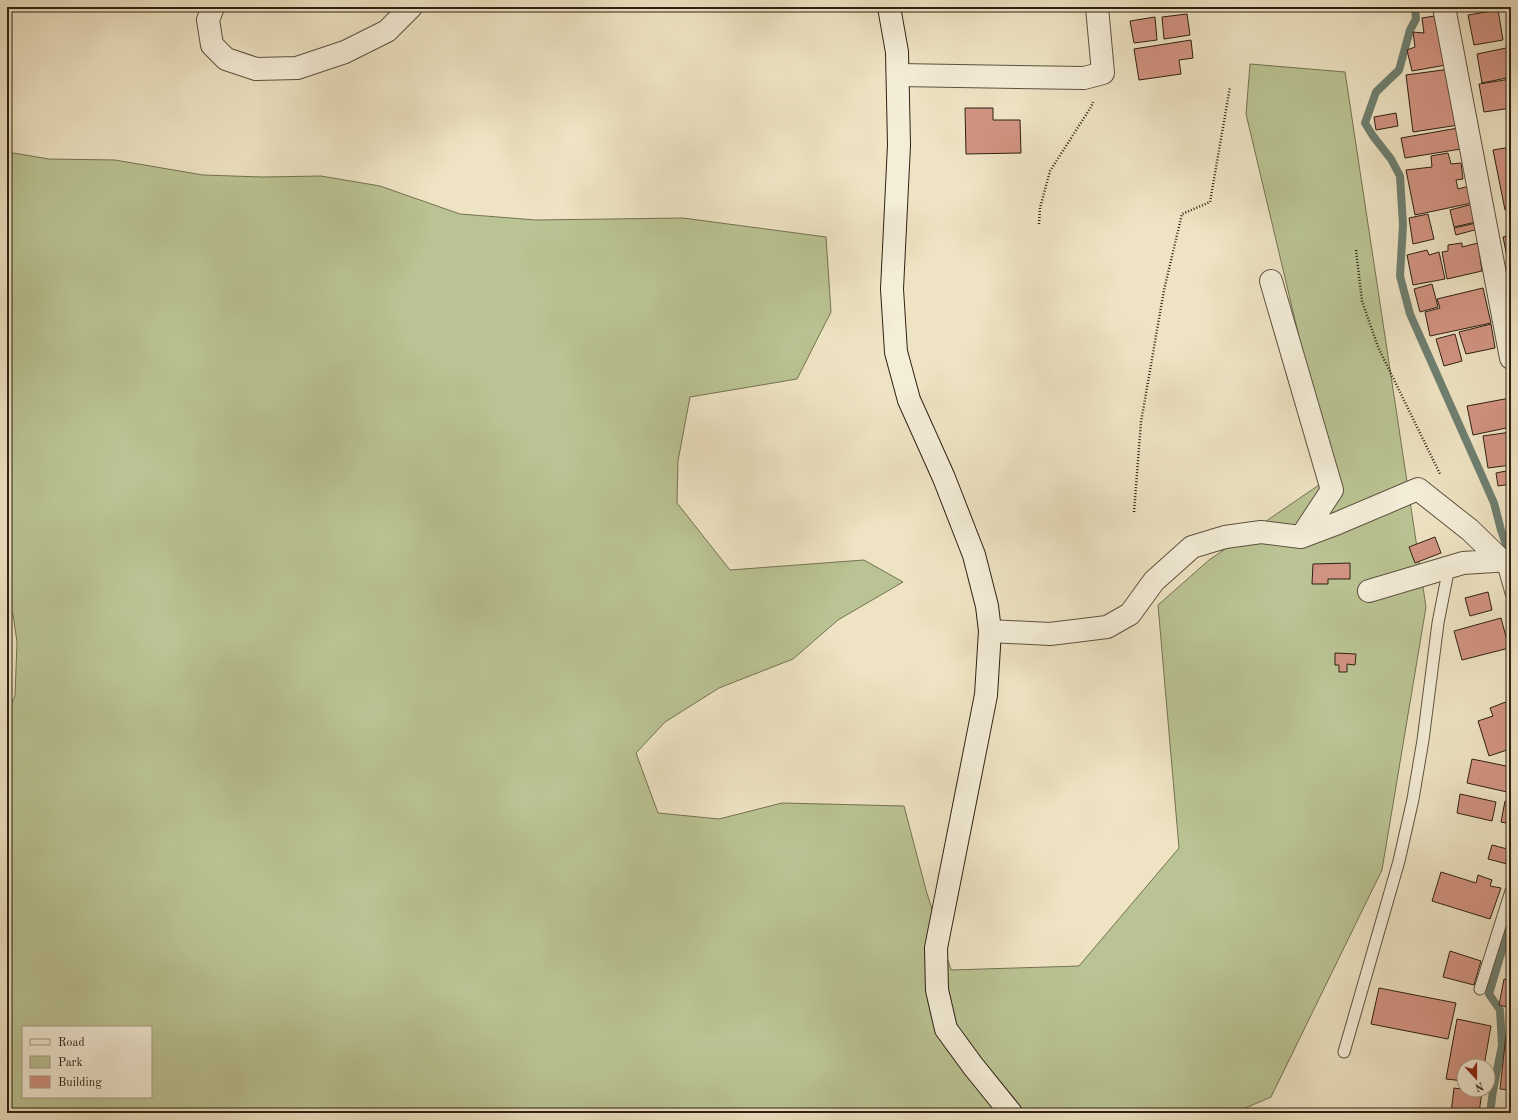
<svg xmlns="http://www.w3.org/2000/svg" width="1518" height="1120" viewBox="0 0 1518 1120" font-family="'Old Standard TT',serif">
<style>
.green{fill:#bac393;stroke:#747253;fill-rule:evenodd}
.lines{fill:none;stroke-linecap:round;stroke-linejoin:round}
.stream{stroke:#6f8071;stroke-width:8}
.building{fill:#d29482;stroke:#2e2113}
.lane-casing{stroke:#5e523f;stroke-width:13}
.street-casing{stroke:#5e523f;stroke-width:24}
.secondary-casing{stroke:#2e2113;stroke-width:24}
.path{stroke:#2e2113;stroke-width:2.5;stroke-dasharray:1 2;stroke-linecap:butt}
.lane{stroke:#f4edd8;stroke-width:11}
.street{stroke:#f4edd8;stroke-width:22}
.secondary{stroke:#f4edd8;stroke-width:22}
</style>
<rect width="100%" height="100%" fill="#eee3c3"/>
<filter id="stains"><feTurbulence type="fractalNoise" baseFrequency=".005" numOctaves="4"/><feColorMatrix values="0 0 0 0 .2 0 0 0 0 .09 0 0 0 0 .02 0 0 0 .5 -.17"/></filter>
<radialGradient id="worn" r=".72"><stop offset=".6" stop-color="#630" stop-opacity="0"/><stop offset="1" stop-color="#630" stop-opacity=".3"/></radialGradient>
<path class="green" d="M1250 64 1345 72 1426 607 1382 870 1271 1097 1234 1113H7V713L15 696 17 642 13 614 7 608V152L49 159 115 160 203 175 262 177 321 176 380 186 460 214 536 220 683 218 826 237 831 312 797 379 690 397 678 461 677 503 730 570 864 560 903 582 838 620 793 659 719 688 665 722 636 753 658 813 719 819 782 803 904 806 926 890 951 970 1079 966 1179 848 1158 605 1209 560 1319 485 1301 345 1246 114ZM23 1027H151V1097H23Z"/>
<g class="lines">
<path class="stream" d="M1415 7 1416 19 1410 30 1399 70 1376 92 1365 123 1373 136 1391 159 1400 176 1403 225 1400 276 1410 314 1494 503 1501 530 1508 550
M1490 1113 1493 1091 1502 1045 1500 1010 1489 994 1511 920"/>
</g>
<path class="building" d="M1498 10 1503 40 1474 45 1468 15Z
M1187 14 1190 35 1164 39 1162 17Z
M1441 15 1446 65 1412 71 1407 50 1415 47 1413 32 1424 33 1422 18Z
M1155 17 1157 40 1134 43 1130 21Z
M1191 40 1193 58 1179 60 1181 74 1139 80 1134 49Z
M1511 47V77L1482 83 1477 54Z
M1450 69 1465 124 1413 132 1406 75Z
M1511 79V108L1484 112 1479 84Z
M965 108H993V120H1020L1021 153 966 154Z
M1396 113 1398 126 1376 130 1374 117Z
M1458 128 1461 149 1405 158 1401 138Z
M1511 147V209L1505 210 1493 150Z
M1448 153 1451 164 1461 163 1463 179 1456 180 1458 189 1469 186 1472 203 1415 215 1406 170 1432 167 1431 156Z
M1473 204 1476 222 1454 227 1450 210Z
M1428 214 1434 239 1413 244 1409 218Z
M1476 223 1478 229 1456 235 1454 228Z
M1511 235V276L1503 237Z
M1462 243V247L1478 243 1482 271 1447 279 1442 252 1448 251V245Z
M1427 250 1429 255 1439 252 1445 279 1413 285 1407 255Z
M1432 284 1438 307 1420 312 1414 289Z
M1483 288 1491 323 1430 336 1425 312 1440 308 1437 299Z
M1491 324 1495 348 1466 354 1459 332Z
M1455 334 1462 361 1444 366 1436 339Z
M1510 398 1511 405V427L1473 435 1467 406Z
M1511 432V465L1488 468 1483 436Z
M1511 470V484L1498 486 1496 473Z
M1435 537 1441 553 1415 563 1409 547Z
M1350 563V579H1328V584H1312L1313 564Z
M1488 592 1492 610 1470 616 1465 598Z
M1501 618 1509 648 1462 660 1454 631Z
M1335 653 1356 654 1355 665 1347 664V672H1339V665H1335Z
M1511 700V741L1508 742 1510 749 1489 756 1478 721 1493 716 1490 708Z
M1472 759 1511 767 1507 792 1467 783Z
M1460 794 1496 802 1492 821 1457 813Z
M1505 801 1511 802V824L1501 822Z
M1492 845 1511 850V865L1488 859Z
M1441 872 1476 883 1478 875 1492 880 1490 886 1501 888 1490 919 1432 901Z
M1450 951 1481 961 1474 985 1443 977Z
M1504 979 1511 980V1008L1499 1005Z
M1379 988 1456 1003 1448 1039 1371 1024Z
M1457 1019 1491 1026 1484 1066H1464V1081L1446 1079Z
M1507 1026 1511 1027V1090L1500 1089Z
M1454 1088 1482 1092 1479 1113H1451Z"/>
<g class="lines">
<defs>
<path id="lane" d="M1502 561 1511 593
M1480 989 1511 891
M1344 1052 1399 861 1413 799 1423 740 1438 623 1449 567"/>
<path id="street" d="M213 7 208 20 212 45 226 59 256 69 297 68 345 52 387 31 411 7
M1444 7 1511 358
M898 75 1084 78 1103 73 1097 7
M1271 281 1332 490 1301 537
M1369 591 1463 563 1510 560
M990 631 1050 634 1107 627 1130 614 1154 581 1192 547 1225 537 1261 532 1301 537 1338 523 1418 489 1470 530 1502 561"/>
<path id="secondary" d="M889 7 897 52 899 145 892 289 896 352 909 400 944 478 974 555 987 606 990 631 986 695 936 948 937 990 946 1029 973 1066 1011 1113"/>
</defs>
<use href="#lane" class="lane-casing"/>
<use href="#street" class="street-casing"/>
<use href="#secondary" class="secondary-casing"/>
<path class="path" d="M1039 224 1040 208 1050 171 1091 107 1093 102
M1356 250 1362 301 1378 347 1440 474
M1134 512 1141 422 1164 290 1182 214 1210 202 1230 87"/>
<use href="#lane" class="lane"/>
<use href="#street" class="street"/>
<use href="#secondary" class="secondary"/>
</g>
<rect width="1518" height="1120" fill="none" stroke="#eee3c3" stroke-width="24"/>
<rect x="8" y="8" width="1502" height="1104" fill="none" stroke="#2e2113" stroke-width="2"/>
<rect x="12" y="12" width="1494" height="1096" fill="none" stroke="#2e2113"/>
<rect x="22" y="1026" width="130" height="72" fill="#f4edd8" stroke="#a59b89"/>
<rect x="30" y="1039" width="20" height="6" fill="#f4edd8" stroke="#a59b89"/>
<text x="58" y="1046" font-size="12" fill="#2e2113">Road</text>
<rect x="30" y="1056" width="20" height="12" fill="#bac393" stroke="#a59b89"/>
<text x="58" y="1066" font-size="12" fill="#2e2113">Park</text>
<rect x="30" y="1076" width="20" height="12" fill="#d29482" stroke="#a59b89"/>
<text x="58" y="1086" font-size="12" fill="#2e2113">Building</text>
<g transform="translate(1476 1078) rotate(159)"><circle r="19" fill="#f4edd8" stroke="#a59b89"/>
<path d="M0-3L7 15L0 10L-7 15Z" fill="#8f2418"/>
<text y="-6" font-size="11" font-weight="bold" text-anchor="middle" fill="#2e2113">N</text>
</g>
<rect width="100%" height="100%" filter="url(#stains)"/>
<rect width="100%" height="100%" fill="url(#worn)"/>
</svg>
